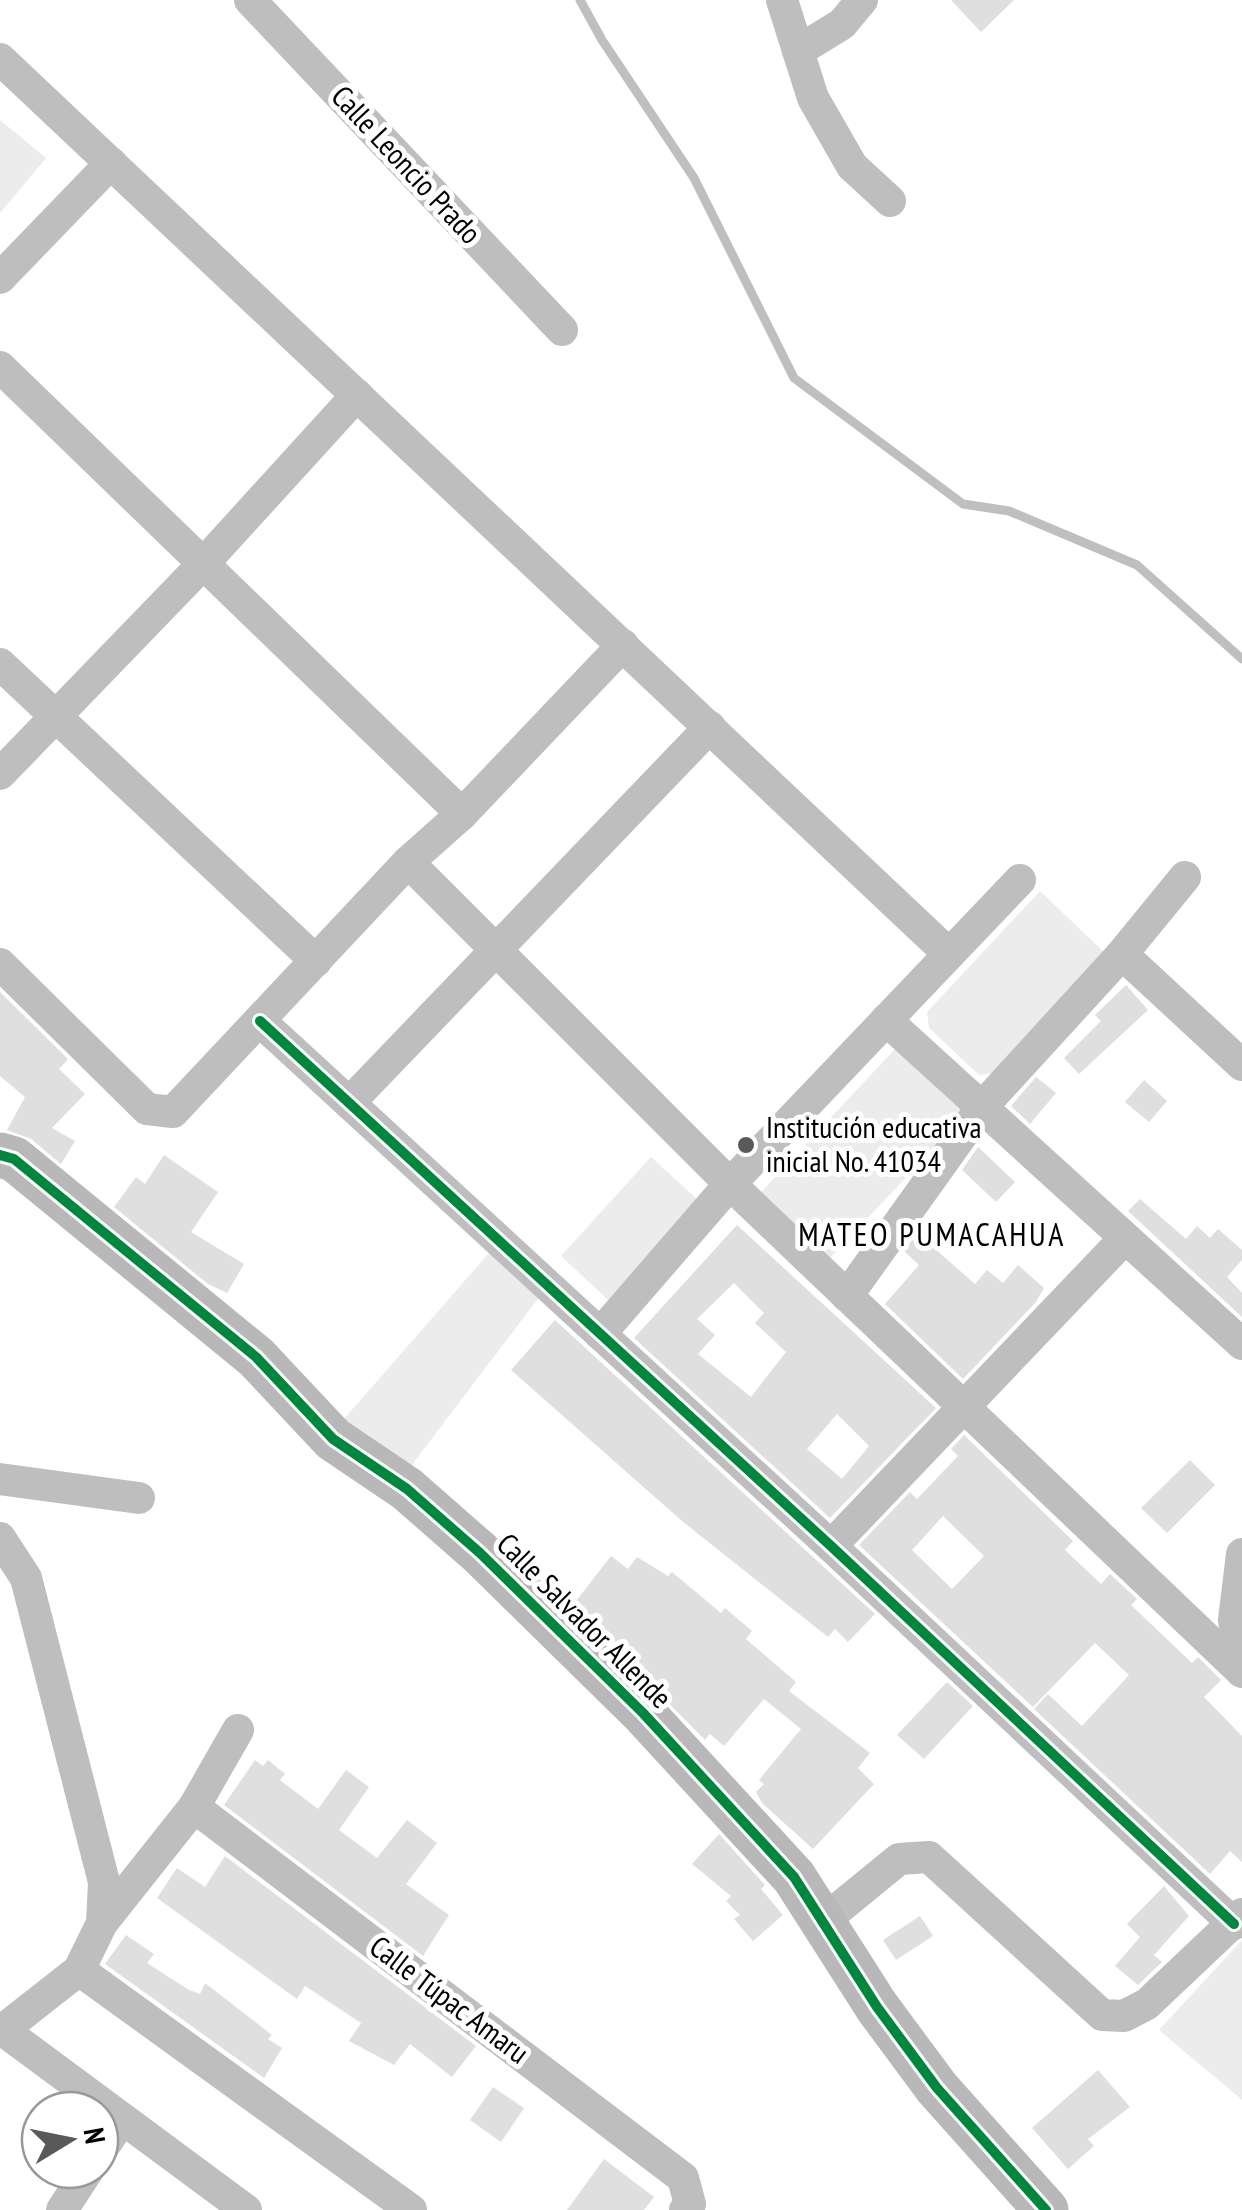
<svg xmlns="http://www.w3.org/2000/svg" width="1242" height="2210" font-family="'PT Sans Narrow',sans-serif">
	<style>
		.green { fill: #ececec }
		.lines { fill: none; stroke-linecap: round; stroke-linejoin: round }
		.stream { stroke: #bfbfbf; stroke-width: 9 }
		.building { fill: #dfdfdf; fill-rule: evenodd }
		.street { stroke: #bebebe; stroke-width: 32 }
		.secondary { stroke: #b8b8b8; stroke-width: 45 }
		.cycleway-casing { stroke: #fff; stroke-width: 16 }
		.cycleway { stroke: #00873e; stroke-width: 10 }
		.poi-dot { fill: #595959; stroke: #fff; stroke-width: 4 }
		.labels { text-anchor: middle; stroke-width: 10; stroke-linejoin: round; paint-order: stroke }
		.street-label { font-size: 30px; fill: #000; stroke: #fff }
		.poi-label { font-size: 30px; fill: #000; stroke: #fff; text-anchor: start }
		.neighbourhood-label { font-size: 32px; letter-spacing: 2.5px; fill: #000; stroke: #fff }
	</style>
	<rect width="100%" height="100%" fill="#fff"/>
	<g class="green">
		<path d="M 0,120 L 46,158 L 0,213 Z"/>
		<path d="M 1040,891 L 1106,954 L 994,1073 L 979,1075 L 929,1028 L 927,1012 Z"/>
		<path d="M 896,1048 L 966,1114 L 830,1258 L 761,1192 Z"/>
		<path d="M 651,1157 L 711,1212 L 620,1311 L 561,1256 Z"/>
		<path d="M 489,1253 L 540,1296 L 405,1474 L 343,1420 Z"/>
		<path d="M 1242,1940 L 1242,2100 L 1159,2030 Z"/>
	</g>
	<g class="lines">
		<path class="stream" d="M 580,0 L 602,40 L 694,178 L 794,378 L 963,504 L 1009,511 L 1137,565 L 1242,659"/>
	</g>
	<g class="building">
		<path d="M 951,0 L 1014,0 L 981,32 Z"/>
		<path d="M 1126,985 L 1148,1010 L 1079,1074 L 1064,1058 L 1101,1021 L 1095,1015 Z"/>
		<path d="M 0,992 L 68,1059 L 59,1069 L 85,1094 L 52,1128 L 75,1141 L 61,1164 L 31,1139 L 7,1130 L 25,1097 L 0,1076 Z"/>
		<path d="M 1036,1077 L 1056,1093 L 1030,1124 L 1011,1106 Z"/>
		<path d="M 1144,1080 L 1167,1101 L 1149,1122 L 1125,1102 Z"/>
		<path d="M 978,1147 L 1015,1182 L 996,1202 L 962,1170 Z"/>
		<path d="M 164,1155 L 218,1192 L 191,1232 L 244,1264 L 227,1293 L 208,1284 L 114,1207 L 136,1177 L 145,1184 Z"/>
		<path d="M 1140,1199 L 1186,1239 L 1197,1226 L 1210,1238 L 1218,1229 L 1242,1250 L 1242,1260 L 1227,1277 L 1242,1293 L 1242,1317 L 1128,1211 Z"/>
		<path d="M 737,1225 L 936,1408 L 830,1518 L 634,1338 ZM 734,1283 L 764,1313 L 755,1323 L 786,1352 L 751,1397 L 698,1354 L 715,1335 L 697,1319 ZM 837,1414 L 869,1446 L 842,1479 L 807,1449 Z"/>
		<path d="M 917,1233 L 975,1284 L 987,1270 L 1003,1283 L 1018,1265 L 1044,1288 L 1036,1302 L 963,1379 L 885,1304 L 919,1265 L 904,1251 Z"/>
		<path d="M 555,1320 L 875,1614 L 848,1642 L 835,1629 L 828,1637 L 682,1521 L 511,1370 Z"/>
		<path d="M 964,1435 L 1073,1541 L 1065,1550 L 1101,1584 L 1110,1574 L 1137,1599 L 1131,1605 L 1192,1663 L 1198,1657 L 1221,1680 L 1204,1697 L 1242,1736 L 1242,1862 L 1230,1851 L 1210,1874 L 1034,1709 L 1048,1694 L 1082,1726 L 1129,1675 L 1095,1643 L 1033,1707 L 859,1545 L 910,1492 L 917,1499 L 958,1456 L 951,1449 ZM 943,1516 L 984,1556 L 952,1589 L 912,1550 Z"/>
		<path d="M 1190,1460 L 1215,1485 L 1167,1533 L 1141,1508 Z"/>
		<path d="M 611,1556 L 628,1569 L 637,1557 L 668,1576 L 672,1572 L 721,1613 L 725,1608 L 752,1631 L 746,1639 L 796,1682 L 789,1691 L 870,1753 L 858,1768 L 874,1784 L 813,1849 L 762,1803 L 756,1792 L 764,1784 L 759,1780 L 801,1729 L 764,1699 L 724,1746 L 710,1734 L 705,1740 L 572,1606 Z"/>
		<path d="M 947,1682 L 973,1706 L 924,1759 L 897,1735 Z"/>
		<path d="M 255,1760 L 263,1766 L 268,1760 L 285,1774 L 280,1780 L 318,1809 L 346,1770 L 369,1787 L 339,1830 L 377,1858 L 407,1820 L 437,1843 L 406,1884 L 449,1915 L 423,1956 L 224,1805 Z"/>
		<path d="M 719,1834 L 765,1885 L 761,1889 L 783,1915 L 753,1941 L 734,1919 L 740,1915 L 726,1901 L 731,1896 L 692,1864 Z"/>
		<path d="M 225,1856 L 476,2046 L 452,2077 L 410,2044 L 394,2065 L 349,2041 L 361,2023 L 305,1986 L 297,1999 L 157,1898 L 177,1868 L 205,1887 Z"/>
		<path d="M 1164,1886 L 1189,1916 L 1154,1955 L 1162,1962 L 1138,1985 L 1115,1966 L 1140,1937 L 1127,1924 Z"/>
		<path d="M 920,1916 L 933,1936 L 896,1960 L 883,1940 Z"/>
		<path d="M 126,1935 L 154,1954 L 147,1963 L 189,1990 L 200,1994 L 205,1983 L 272,2035 L 268,2039 L 282,2048 L 264,2078 L 105,1964 Z"/>
		<path d="M 1098,2070 L 1130,2107 L 1088,2139 L 1094,2146 L 1068,2169 L 1032,2128 Z"/>
		<path d="M 493,2087 L 524,2108 L 501,2142 L 470,2120 Z"/>
		<path d="M 604,2159 L 654,2197 L 644,2210 L 567,2210 Z"/>
	</g>
	<g class="lines">
		<g class="street">
			<path d="M 250,0 L 562,330"/>
			<path d="M 782,0 L 813,98 L 852,166 L 890,201"/>
			<path d="M 798,51 L 842,24 L 862,0"/>
			<path d="M 0,59 L 949,954"/>
			<path d="M 0,278 L 111,163"/>
			<path d="M 0,367 L 462,814"/>
			<path d="M 0,664 L 316,961"/>
			<path d="M 0,774 L 203,564 L 357,395"/>
			<path d="M 408,862 L 730,1184 L 1242,1672"/>
			<path d="M 1122,954 L 1242,1065"/>
			<path d="M 0,964 L 147,1109 L 173,1112 L 408,862 L 462,814 L 623,645"/>
			<path d="M 886,1020 L 1242,1344"/>
			<path d="M 260,1021 L 831,1546 L 1234,1924"/>
			<path d="M 349,1103 L 710,727"/>
			<path d="M 847,1296 L 982,1107 L 1122,954 L 1185,877"/>
			<path d="M 600,1334 L 730,1184 L 1020,880"/>
			<path d="M 0,1479 L 139,1498"/>
			<path d="M 0,1538 L 26,1578 L 104,1882 L 102,1923 L 79,1970 L 0,2032"/>
			<path d="M 831,1546 L 1125,1238"/>
			<path d="M 1241,1671 L 1234,1620 L 1242,1554"/>
			<path d="M 194,1807 L 683,2178 L 690,2204 L 685,2210"/>
			<path d="M 822,1922 L 899,1859 L 929,1857 L 1102,2015 L 1124,2016 L 1147,2004 L 1242,1914"/>
			<path d="M 102,1923 L 194,1807 L 238,1730"/>
			<path d="M 79,1970 L 411,2210"/>
			<path d="M 0,2028 L 246,2210"/>
			<path d="M 100,2152 L 122,2119"/>
			<path d="M 62,2210 L 88,2170"/>
		</g>
		<path class="secondary" d="M 0,1155 L 14,1159 L 256,1357 L 333,1439 L 407,1489 L 480,1553 L 643,1713 L 794,1877 L 877,2007 L 937,2088 L 1046,2210"/>
		<defs>
			<g id="cycleway">
				<path d="M 260,1021 L 831,1546 L 1234,1924"/>
				<path d="M 0,1155 L 14,1159 L 256,1357 L 333,1439 L 407,1489 L 480,1553 L 643,1713 L 794,1877 L 877,2007 L 937,2088 L 1046,2210"/>
			</g>
		</defs>
		<use href="#cycleway" class="cycleway-casing"/>
		<use href="#cycleway" class="cycleway"/>
	</g>
	<circle class="poi-dot" cx="746" cy="1145" r="10"/>
	<g class="labels">
		<g class="street-label">
			<text transform="translate(406 165) rotate(47)" y="10">Calle Leoncio Prado</text>
			<text transform="translate(584 1621) rotate(45)" y="10">Calle Salvador Allende</text>
			<text transform="translate(449 2000) rotate(37)" y="10">Calle Túpac Amaru</text>
		</g>
		<g class="poi-label">
			<text x="766" y="1138">Institución educativa<tspan x="766" dy="34">inicial No. 41034</tspan></text>
		</g>
		<g class="neighbourhood-label">
			<text x="932" y="1246">MATEO PUMACAHUA</text>
		</g>
	</g>
	<g transform="translate(70 2140) rotate(80)"><circle r="48" fill="#ffffff" stroke="#999999" stroke-width="2.5"/>
	<path d="M0-8L18 38L0 25L-18 38Z" fill="#595959"/>
	<text y="-15" font-size="28" font-weight="bold" text-anchor="middle" fill="#000000">N</text>
	</g>
</svg>
